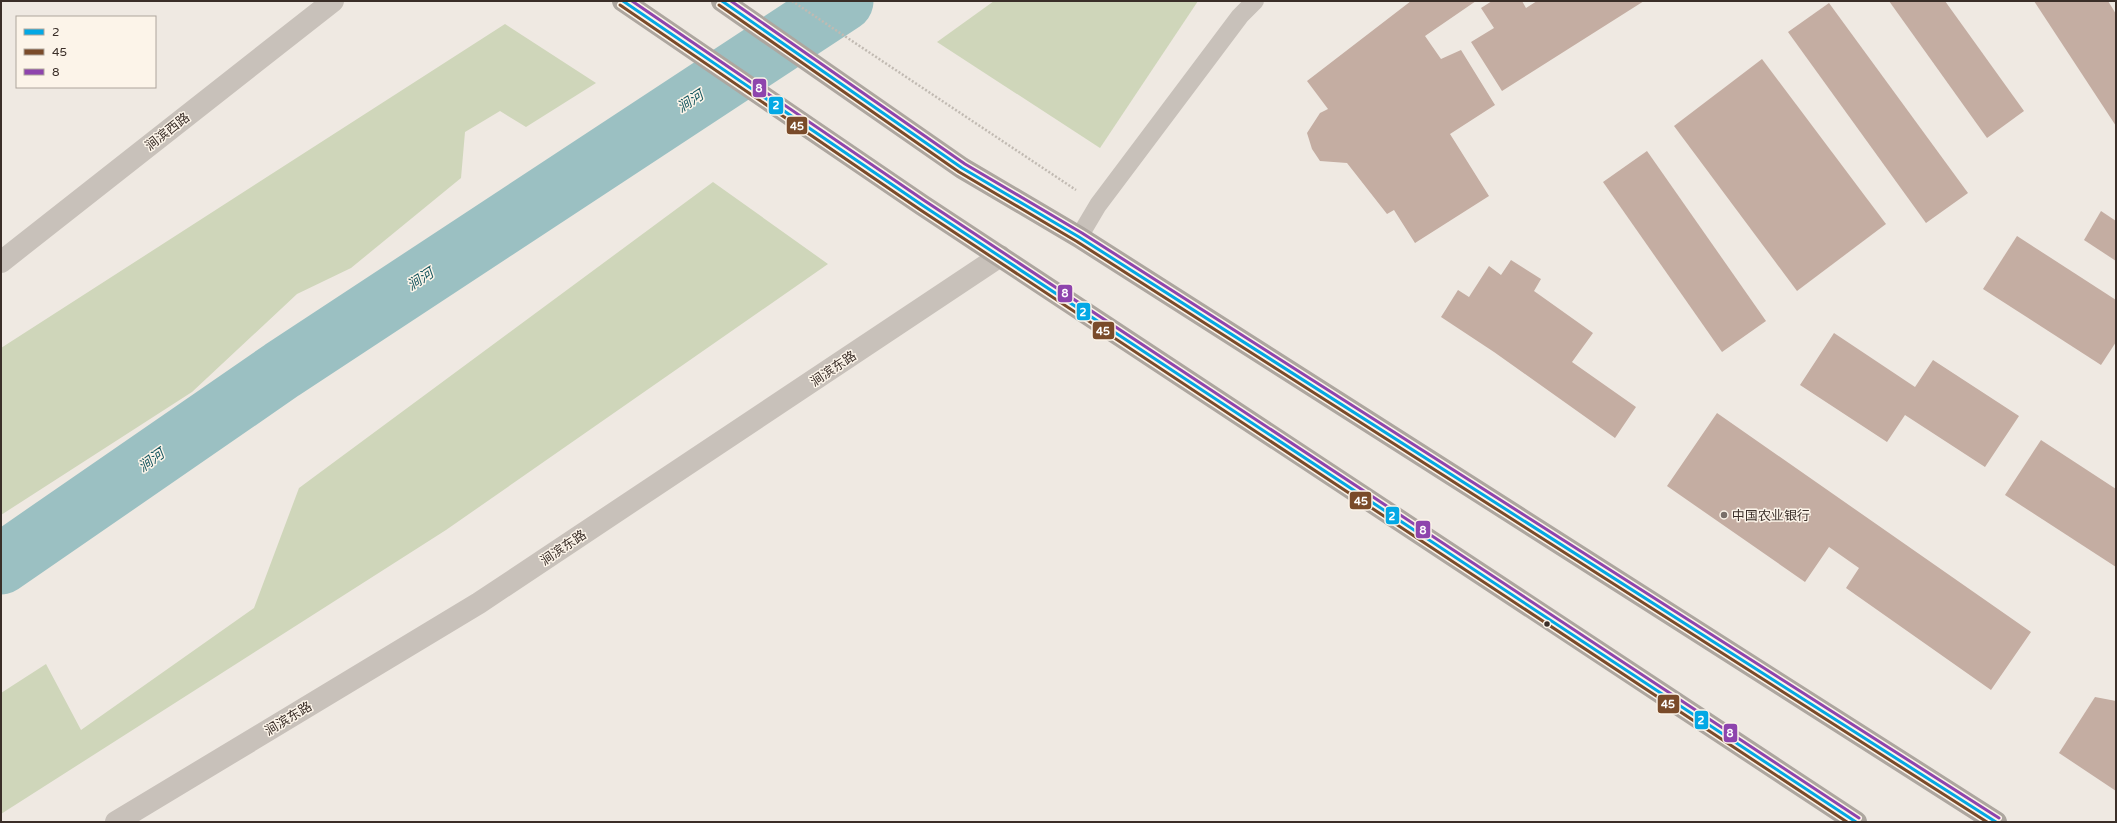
<svg xmlns="http://www.w3.org/2000/svg" width="2117" height="823" font-family="'Varela Round','Noto Sans SC',sans-serif">
	<style>
		.green { fill: #cfd6ba }
		.lines { fill: none; stroke-linecap: round; stroke-linejoin: round }
		.river { stroke: #9bc0c2; stroke-width: 61 }
		.building { fill: #c4ada2 }
		.path { stroke: #c1bab2; stroke-width: 2.5; stroke-dasharray: 2 2; stroke-linecap: butt }
		.lane { stroke: #c8c1ba; stroke-width: 18 }
		.street { stroke: #c8c1ba; stroke-width: 22 }
		.primary { stroke: #ada69f; stroke-width: 22 }
		.bus-1-casing { stroke: #fcf4e9; stroke-width: 6 }
		.bus-2-casing { stroke: #fcf4e9; stroke-width: 6 }
		.bus-3-casing { stroke: #fcf4e9; stroke-width: 6 }
		.bus-1 { stroke: #03a8e5; stroke-width: 3 }
		.bus-2 { stroke: #7a4b2a; stroke-width: 3 }
		.bus-3 { stroke: #8e44ad; stroke-width: 3 }
		.poi-dot { fill: #796f69; stroke: #fcf4e9; stroke-width: 1.5 }
		.bus-dot { fill: #3a2e28; stroke: #fcf4e9; stroke-width: 1.5 }
		.labels { text-anchor: middle; stroke-width: 3; stroke-linejoin: round; paint-order: stroke }
		.street-label { font-size: 13px; fill: #3a2e28; stroke: #fcf4e9 }
		.poi-label { font-size: 13px; fill: #3a2e28; stroke: #fcf4e9; text-anchor: start }
		.water-label { font-size: 14px; font-style: italic; fill: #185860; stroke: #fcf4e9 }
		.line-badge { stroke: #fcf4e9; stroke-width: 1.5 }
		.badge-label { font-size: 11px; text-anchor: middle; font-weight: bold; fill: #fff }
	</style>
	<rect width="100%" height="100%" fill="#efe9e2"/>
	<g class="green">
		<path d="M 994,1 L 1198,1 L 1100,148 L 937,42 Z"/>
		<path d="M 505,24 L 596,83 L 526,127 L 500,111 L 465,132 L 461,178 L 351,268 L 297,294 L 192,392 L 1,515 L 1,348 Z"/>
		<path d="M 713,182 L 828,264 L 446,530 L 1,814 L 1,693 L 46,664 L 81,730 L 254,608 L 299,488 Z"/>
	</g>
	<g class="lines">
		<path class="river" d="M 1,564 L 282,370 L 843,1"/>
	</g>
	<g class="building">
		<path d="M 1411,1 L 1476,1 L 1425,36 L 1441,59 L 1461,50 L 1495,105 L 1450,134 L 1489,196 L 1415,243 L 1394,210 L 1387,214 L 1347,163 L 1320,161 L 1312,149 L 1307,133 L 1320,113 L 1328,109 L 1307,81 Z"/>
		<path d="M 1492,1 L 1522,1 L 1526,8 L 1537,1 L 1644,1 L 1502,91 L 1471,42 L 1494,28 L 1481,8 Z"/>
		<path d="M 1889,1 L 1945,1 L 2024,111 L 1987,138 Z"/>
		<path d="M 2034,1 L 2108,1 L 2116,14 L 2116,126 Z"/>
		<path d="M 1829,3 L 1968,193 L 1926,223 L 1788,32 Z"/>
		<path d="M 1762,59 L 1886,224 L 1797,291 L 1674,126 Z"/>
		<path d="M 1647,151 L 1766,321 L 1722,352 L 1603,182 Z"/>
		<path d="M 2101,211 L 2116,221 L 2116,261 L 2084,240 Z"/>
		<path d="M 2017,236 L 2116,300 L 2116,342 L 2101,365 L 1983,289 Z"/>
		<path d="M 1511,260 L 1541,279 L 1534,291 L 1593,333 L 1572,362 L 1636,407 L 1615,438 L 1494,352 L 1441,317 L 1458,290 L 1469,297 L 1489,266 L 1501,275 Z"/>
		<path d="M 1834,333 L 1915,387 L 1933,360 L 2019,416 L 1985,467 L 1905,415 L 1887,442 L 1800,385 Z"/>
		<path d="M 1717,413 L 2031,632 L 1991,690 L 1846,588 L 1859,568 L 1829,547 L 1805,582 L 1667,486 Z"/>
		<path d="M 2041,440 L 2116,489 L 2116,567 L 2005,495 Z"/>
		<path d="M 2095,697 L 2116,701 L 2116,791 L 2059,753 Z"/>
	</g>
	<g class="lines">
		<path class="path" d="M 792,1 L 1076,190"/>
		<path class="lane" d="M 1079,237 L 1098,205 L 1240,16 L 1255,1"/>
		<g class="street">
			<path d="M 1,262 L 333,1"/>
			<path d="M 116,822 L 479,603 L 1000,256"/>
		</g>
		<g class="primary">
			<path d="M 623,1 L 922,205 L 1856,822"/>
			<path d="M 722,1 L 962,168 L 1079,237 L 1996,822"/>
		</g>
		<defs>
			<g id="bus-1">
				<path d="M 623,1 L 922,205 L 1856,822"/>
				<path d="M 722,1 L 962,168 L 1079,237 L 1996,822"/>
			</g>
			<g id="bus-2">
				<path d="M 620,5 L 919,209 L 1847,822"/>
				<path d="M 719,5 L 959,172 L 1076,241 L 1987,822"/>
			</g>
			<g id="bus-3">
				<path d="M 632,1 L 925,201 L 1859,818"/>
				<path d="M 731,1 L 965,164 L 1082,233 L 1999,818"/>
			</g>
		</defs>
		<use href="#bus-1" class="bus-1-casing"/>
		<use href="#bus-2" class="bus-2-casing"/>
		<use href="#bus-3" class="bus-3-casing"/>
		<use href="#bus-1" class="bus-1"/>
		<use href="#bus-2" class="bus-2"/>
		<use href="#bus-3" class="bus-3"/>
	</g>
	<circle class="poi-dot" cx="1724" cy="515" r="4"/>
	<circle class="bus-dot" cx="1547" cy="624" r="3.5"/>
	<g class="labels">
		<g class="street-label">
			<text transform="translate(167 131) rotate(-38)" y="5">涧滨西路</text>
			<text transform="translate(833 368) rotate(-34)" y="5">涧滨东路</text>
			<text transform="translate(563 547) rotate(-34)" y="5">涧滨东路</text>
			<text transform="translate(288 718) rotate(-31)" y="5">涧滨东路</text>
		</g>
		<g class="poi-label">
			<text x="1732" y="520">中国农业银行</text>
		</g>
		<g class="water-label">
			<text transform="translate(690 101) rotate(-33)" y="5">涧河</text>
			<text transform="translate(420 279) rotate(-33)" y="5">涧河</text>
			<text transform="translate(151 460) rotate(-35)" y="5">涧河</text>
		</g>
	</g>
	<g class="line-badge">
		<rect x="752" y="78" width="15" height="20" rx="4" fill="#8e44ad"/>
		<rect x="768" y="96" width="16" height="19" rx="4" fill="#03a8e5"/>
		<rect x="786" y="116" width="22" height="19" rx="4" fill="#7a4b2a"/>
		<rect x="1057" y="284" width="16" height="19" rx="4" fill="#8e44ad"/>
		<rect x="1076" y="302" width="15" height="19" rx="4" fill="#03a8e5"/>
		<rect x="1092" y="321" width="23" height="19" rx="4" fill="#7a4b2a"/>
		<rect x="1349" y="491" width="23" height="19" rx="4" fill="#7a4b2a"/>
		<rect x="1385" y="506" width="15" height="19" rx="4" fill="#03a8e5"/>
		<rect x="1415" y="520" width="16" height="19" rx="4" fill="#8e44ad"/>
		<rect x="1657" y="694" width="23" height="20" rx="4" fill="#7a4b2a"/>
		<rect x="1694" y="710" width="15" height="20" rx="4" fill="#03a8e5"/>
		<rect x="1723" y="723" width="15" height="20" rx="4" fill="#8e44ad"/>
	</g>
	<g class="badge-label">
		<text x="759" y="92">8</text>
		<text x="776" y="109">2</text>
		<text x="797" y="130">45</text>
		<text x="1065" y="297">8</text>
		<text x="1083" y="316">2</text>
		<text x="1103" y="335">45</text>
		<text x="1361" y="505">45</text>
		<text x="1392" y="520">2</text>
		<text x="1423" y="534">8</text>
		<text x="1668" y="708">45</text>
		<text x="1701" y="724">2</text>
		<text x="1730" y="737">8</text>
	</g>
	<rect width="2117" height="823" fill="none" stroke="#3a2e28" stroke-width="4"/>
	<rect x="16" y="16" width="140" height="72" fill="#fcf4e9" stroke="#aea59c"/>
	<rect x="24" y="29" width="20" height="6" fill="#03a8e5" stroke="#aea59c"/>
	<text x="52" y="36" font-size="12" fill="#3a2e28">2</text>
	<rect x="24" y="49" width="20" height="6" fill="#7a4b2a" stroke="#aea59c"/>
	<text x="52" y="56" font-size="12" fill="#3a2e28">45</text>
	<rect x="24" y="69" width="20" height="6" fill="#8e44ad" stroke="#aea59c"/>
	<text x="52" y="76" font-size="12" fill="#3a2e28">8</text>
</svg>
